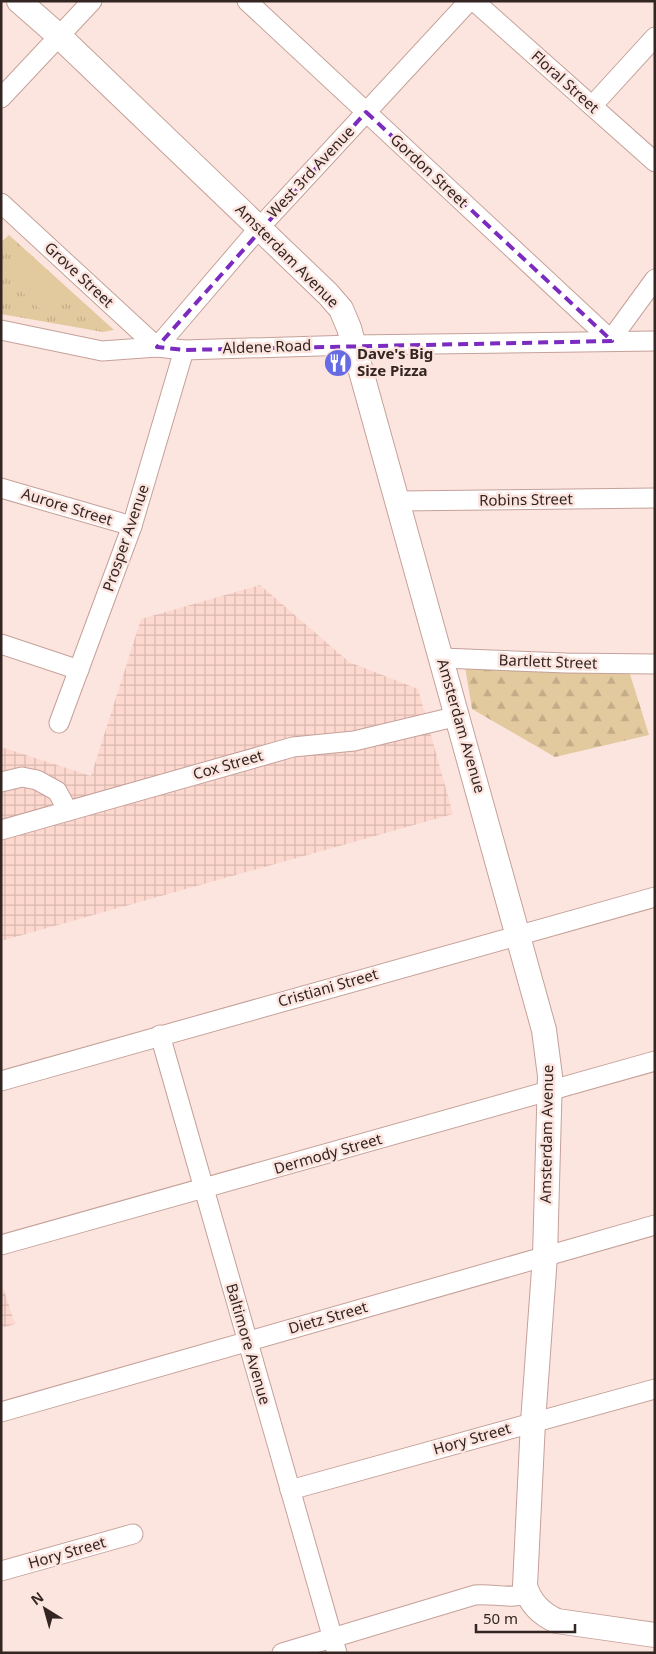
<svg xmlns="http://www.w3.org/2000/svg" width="656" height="1654" font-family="'Noto Sans',sans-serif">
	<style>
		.industrial { fill: url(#industrial-grid) }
		.forest { fill: url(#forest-firs) }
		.park { fill: url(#park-tufts) }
		.pitch { fill: #e3c99e }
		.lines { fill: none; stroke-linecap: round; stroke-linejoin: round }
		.minor-casing { stroke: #c5a199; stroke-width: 21 }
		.major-casing { stroke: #c5a199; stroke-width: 26 }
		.minor { stroke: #fff; stroke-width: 19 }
		.major { stroke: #fff; stroke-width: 24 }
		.marked { fill: none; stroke: #7b2cbf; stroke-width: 4; stroke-dasharray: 10 6; stroke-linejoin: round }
		.labels { text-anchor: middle; stroke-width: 5; stroke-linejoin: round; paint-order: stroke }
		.street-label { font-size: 15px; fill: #332522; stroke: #fce5df }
		.poi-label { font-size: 15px; font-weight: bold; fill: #332522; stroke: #fce5df; text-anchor: start }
	</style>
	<defs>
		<pattern id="industrial-grid" width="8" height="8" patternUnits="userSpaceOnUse" patternTransform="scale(1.25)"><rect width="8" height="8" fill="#fdd8cf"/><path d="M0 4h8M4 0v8" fill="none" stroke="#d9b9b1"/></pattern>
		<pattern id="forest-firs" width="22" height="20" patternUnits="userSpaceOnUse" patternTransform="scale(1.25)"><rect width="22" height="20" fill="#e3c99e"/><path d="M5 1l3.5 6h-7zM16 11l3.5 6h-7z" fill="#c3ac88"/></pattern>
		<pattern id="park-tufts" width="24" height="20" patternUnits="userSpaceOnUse" patternTransform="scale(1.25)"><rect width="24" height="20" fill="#e3c99e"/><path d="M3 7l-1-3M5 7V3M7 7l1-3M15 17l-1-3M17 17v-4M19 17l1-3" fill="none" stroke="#c3ac88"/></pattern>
	</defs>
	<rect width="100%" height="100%" fill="#fce5df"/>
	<g class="industrial">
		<path d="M 260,585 L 349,662 L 418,689 L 453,814 L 1,941 L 1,747 L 91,776 L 141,619 Z"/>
		<path d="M 1,1281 L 15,1324 L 1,1328 Z"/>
	</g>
	<path class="forest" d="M 465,667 L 629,671 L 649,735 L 555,757 L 472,709 Z"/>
	<path class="park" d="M 9,235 L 114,330 L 103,332 L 1,314 L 1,242 Z"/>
	<path class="pitch" d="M 29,253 L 66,290 L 45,314 L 6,277 Z"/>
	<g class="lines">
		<defs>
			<g id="minor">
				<path d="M 247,1 L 612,341 L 612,338 L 655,279"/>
				<path d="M 474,1 L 655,162"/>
				<path d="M 1,98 L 92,1"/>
				<path d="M 592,106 L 655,37"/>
				<path d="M 1,203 L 157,347 L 259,228 L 469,1"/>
				<path d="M 1,330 L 102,351 L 157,347 L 184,350 L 353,345 L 655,341"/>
				<path d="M 1,488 L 132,526"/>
				<path d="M 398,501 L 655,498"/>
				<path d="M 1,644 L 79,670"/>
				<path d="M 442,658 L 566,663 L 655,664"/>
				<path d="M 59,723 L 132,526 L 184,350"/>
				<path d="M 1,782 L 22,777 L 37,780 L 57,791 L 68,811"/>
				<path d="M 1,830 L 293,747 L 354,741 L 458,716"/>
				<path d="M 160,1035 L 337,1653"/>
				<path d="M 1,1081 L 655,897"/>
				<path d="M 1,1245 L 655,1061"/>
				<path d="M 1,1412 L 655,1225"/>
				<path d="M 290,1490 L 655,1389"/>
				<path d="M 1,1571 L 133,1534"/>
				<path d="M 282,1653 L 475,1595 C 492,1593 511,1600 527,1593"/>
			</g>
			<path id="major" d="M 19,1 L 59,36 L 328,294 L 341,309 L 349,328 L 544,1030 L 550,1076 L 545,1256 L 533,1422 L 525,1586 C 530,1603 541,1614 557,1621 L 655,1635"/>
		</defs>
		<use href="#minor" class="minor-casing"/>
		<use href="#major" class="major-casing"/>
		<use href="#minor" class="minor"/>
		<use href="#major" class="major"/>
	</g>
	<path class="marked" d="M 366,112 L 612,341 L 184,350 L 157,347 Z"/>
	<defs>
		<symbol id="restaurant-disc" viewBox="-11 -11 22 22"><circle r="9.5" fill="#666be4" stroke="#fce5df"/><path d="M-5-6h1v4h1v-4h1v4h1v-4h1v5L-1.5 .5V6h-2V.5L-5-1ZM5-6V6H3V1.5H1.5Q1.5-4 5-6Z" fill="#fff"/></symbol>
	</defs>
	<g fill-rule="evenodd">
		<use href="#restaurant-disc" x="322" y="347" width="32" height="32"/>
	</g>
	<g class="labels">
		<g class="street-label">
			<text transform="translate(565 82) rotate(42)" y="5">Floral Street</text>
			<text transform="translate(429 171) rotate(43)" y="5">Gordon Street</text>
			<text transform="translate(311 172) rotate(-47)" y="5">West 3rd Avenue</text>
			<text transform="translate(287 256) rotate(45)" y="5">Amsterdam Avenue</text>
			<text transform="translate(79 275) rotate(43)" y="5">Grove Street</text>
			<text transform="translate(267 347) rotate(-2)" y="5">Aldene Road</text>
			<text transform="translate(526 500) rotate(-1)" y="5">Robins Street</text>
			<text transform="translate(67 507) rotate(17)" y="5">Aurore Street</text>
			<text transform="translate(126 538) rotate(-71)" y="5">Prosper Avenue</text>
			<text transform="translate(548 662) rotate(2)" y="5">Bartlett Street</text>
			<text transform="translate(461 726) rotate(74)" y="5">Amsterdam Avenue</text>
			<text transform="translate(228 765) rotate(-16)" y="5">Cox Street</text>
			<text transform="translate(328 988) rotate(-16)" y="5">Cristiani Street</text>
			<text transform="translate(547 1134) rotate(-89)" y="5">Amsterdam Avenue</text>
			<text transform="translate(328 1154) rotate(-16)" y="5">Dermody Street</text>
			<text transform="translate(328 1318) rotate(-16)" y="5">Dietz Street</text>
			<text transform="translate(248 1344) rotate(74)" y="5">Baltimore Avenue</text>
			<text transform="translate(472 1439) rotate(-16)" y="5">Hory Street</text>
			<text transform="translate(67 1553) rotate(-16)" y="5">Hory Street</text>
		</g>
		<g class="poi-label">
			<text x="357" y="359">Dave's Big<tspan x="357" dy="17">Size Pizza</tspan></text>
		</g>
	</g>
	<rect width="656" height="1654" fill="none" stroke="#332522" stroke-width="5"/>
	<g transform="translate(45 1609) rotate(323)" stroke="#fce5df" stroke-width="4" paint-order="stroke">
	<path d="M0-4L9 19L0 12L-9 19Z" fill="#332522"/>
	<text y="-8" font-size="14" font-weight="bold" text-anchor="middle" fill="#332522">N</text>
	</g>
	<path d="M476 1624v8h99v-8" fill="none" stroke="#332522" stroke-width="2.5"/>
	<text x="483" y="1624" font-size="15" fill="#332522" stroke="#fce5df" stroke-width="4" paint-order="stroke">50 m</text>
</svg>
